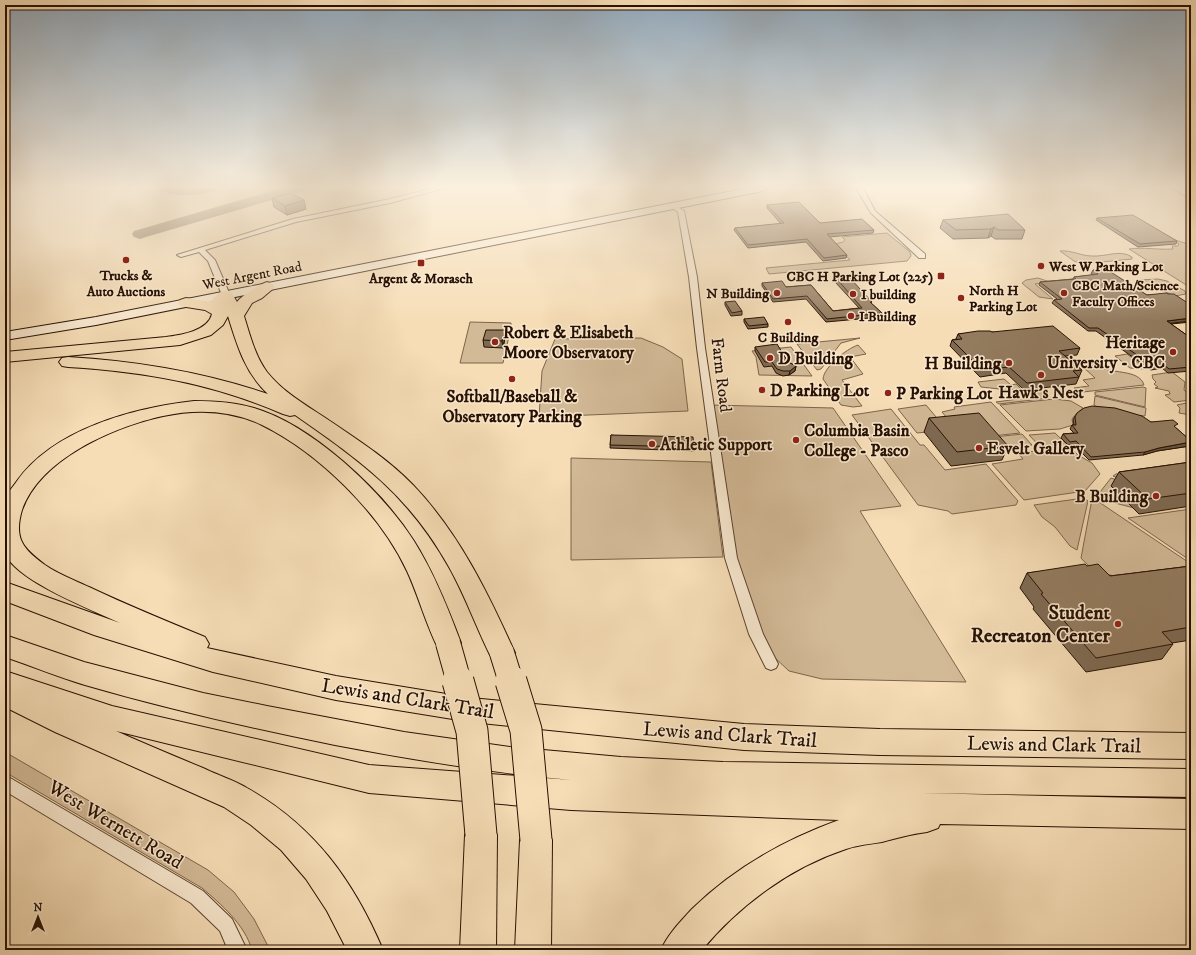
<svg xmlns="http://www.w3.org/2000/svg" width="1196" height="955" font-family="'IM FELL DW Pica',serif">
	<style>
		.green { fill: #d3ba97; stroke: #7d654c }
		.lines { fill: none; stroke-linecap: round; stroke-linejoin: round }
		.taxiway { fill: #8e765c; fill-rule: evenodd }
		.minor-casing { stroke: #5b432e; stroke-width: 2 }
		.secondary-casing { stroke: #271001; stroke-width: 2 }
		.motorway-casing { stroke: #271001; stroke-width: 2 }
		.minor { fill: #f9e9d0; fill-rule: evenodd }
		.secondary { fill: #f9e9d0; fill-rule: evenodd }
		.motorway { fill: #f6ddb6; fill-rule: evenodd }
		.motorway-bridge-far1-casing { stroke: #271001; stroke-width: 26; stroke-linecap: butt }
		.motorway-bridge-casing { stroke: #271001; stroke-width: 33; stroke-linecap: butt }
		.motorway-bridge-far1 { stroke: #f6ddb6; stroke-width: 24 }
		.motorway-bridge { stroke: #f6ddb6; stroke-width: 31 }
		.wall { fill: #7e6a52; stroke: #271001 }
		.shaded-wall { fill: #675642; stroke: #271001 }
		.building { fill: #937b5f; stroke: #271001 }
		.poi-dot { fill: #8f2418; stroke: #f9e9d0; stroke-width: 1.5 }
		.labels { text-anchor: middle; stroke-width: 3; stroke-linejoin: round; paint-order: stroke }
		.far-poi-label { font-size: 14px; font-weight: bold; fill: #271001; stroke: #f9e9d0; text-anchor: start }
		.far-street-label { font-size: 14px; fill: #271001; stroke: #f9e9d0 }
		.poi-label { font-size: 17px; font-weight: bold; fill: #271001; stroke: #f9e9d0; text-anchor: start }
		.street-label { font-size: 17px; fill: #271001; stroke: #f9e9d0 }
		.near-poi-label { font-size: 20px; font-weight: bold; fill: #271001; stroke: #f9e9d0; text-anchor: end }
		.near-street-label { font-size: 20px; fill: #271001; stroke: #f9e9d0 }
	</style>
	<rect width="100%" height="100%" fill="#f6ddb6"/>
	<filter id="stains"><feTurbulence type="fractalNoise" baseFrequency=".005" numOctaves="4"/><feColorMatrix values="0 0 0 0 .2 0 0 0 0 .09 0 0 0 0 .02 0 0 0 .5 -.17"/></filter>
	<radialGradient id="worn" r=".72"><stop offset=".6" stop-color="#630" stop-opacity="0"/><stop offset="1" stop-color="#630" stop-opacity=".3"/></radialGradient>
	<g class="green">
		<path d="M 887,233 L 910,252 L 911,256 L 907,261 L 769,274 L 766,268 L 850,260 L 835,244 L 843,242 L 845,240 L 842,237 Z"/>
		<path d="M 1172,239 L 1191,245 L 1191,288 L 1129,249 C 1144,247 1158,250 1173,249 L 1172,246 L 1178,246 L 1179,244 Z"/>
		<path d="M 1060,251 C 1072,250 1081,256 1092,256 C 1106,257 1120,249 1132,257 L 1132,259 L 1082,264 L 1074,261 Z"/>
		<path d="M 1038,278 L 1050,282 L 1035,284 L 1053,299 L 1039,297 L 1023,284 L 1022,283 L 1026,280 Z"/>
		<path d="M 1158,279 L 1167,281 L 1185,291 L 1186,294 L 1175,296 L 1161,290 L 1147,287 L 1140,282 L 1140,280 Z"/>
		<path d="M 470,322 L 511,323 L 511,327 L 503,363 L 460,363 Z"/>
		<path d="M 641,338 L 663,347 L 682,359 L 688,411 L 539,417 L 542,371 L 555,339 Z"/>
		<path d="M 860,338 L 841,343 L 821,369 L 817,370 L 797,344 Z"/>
		<path d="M 858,345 L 866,354 L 850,357 L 863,374 L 842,380 L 862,406 L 853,407 L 841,405 L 823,379 C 824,367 846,349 858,345 Z"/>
		<path d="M 791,347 L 812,376 L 759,375 L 756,357 L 752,351 Z"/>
		<path d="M 1127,354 L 1147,369 L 1130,368 L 1115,356 Z"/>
		<path d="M 1097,365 C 1109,375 1139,368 1144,385 L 1083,392 L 1074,388 L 1089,386 L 1083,380 L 1095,378 L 1082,366 Z"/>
		<path d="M 1172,372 L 1185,382 L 1184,390 L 1191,396 L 1191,400 L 1174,402 L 1165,395 L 1170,394 L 1169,391 L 1155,388 L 1158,387 L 1154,384 L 1156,382 L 1153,379 L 1152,375 Z"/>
		<path d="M 1004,379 L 1011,385 L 1016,384 L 1021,389 L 1009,390 L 981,387 L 978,382 Z"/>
		<path d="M 1143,387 L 1146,388 L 1145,407 L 1095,395 L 1095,392 Z"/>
		<path d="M 1042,391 L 1049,398 L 999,404 L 996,402 L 1018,399 L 1012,393 Z"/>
		<path d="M 1095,396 L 1146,408 L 1145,416 L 1130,415 L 1097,407 L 1094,405 Z"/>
		<path d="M 1054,399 L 1071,401 L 1083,408 L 1076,414 L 1072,419 L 1073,425 L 1060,429 L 1026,431 L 1000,405 Z"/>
		<path d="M 991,402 L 1020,433 L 983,437 L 956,429 L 942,412 L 955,409 L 954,407 Z"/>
		<path d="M 1191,402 L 1191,418 L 1185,414 L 1179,413 L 1180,408 L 1177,405 Z"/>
		<path d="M 711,405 L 833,408 L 901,506 L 860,511 L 966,682 L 822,679 L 789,671 L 773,656 L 759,632 L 732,546 Z"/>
		<path d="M 926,405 L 947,430 L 917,433 L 898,409 Z"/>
		<path d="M 891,409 L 920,445 L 924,445 L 945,470 L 986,464 L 1018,501 L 1016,505 L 952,514 L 948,511 L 918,505 L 852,415 Z"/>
		<path d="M 1055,433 L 1078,455 L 1092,463 L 1100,474 L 1085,491 L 1024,500 L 992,464 L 1023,459 L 1018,453 L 1037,451 L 1039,452 L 1045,452 L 1029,435 Z"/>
		<path d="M 1022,434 L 1032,445 L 995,450 L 985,438 Z"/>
		<path d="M 571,458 L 711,462 L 723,557 L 571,560 Z"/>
		<path d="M 1188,464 L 1191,465 L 1191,475 L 1173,477 L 1165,472 L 1154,474 L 1160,479 L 1112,486 L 1134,508 L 1100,499 L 1097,496 L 1111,478 L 1128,484 L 1131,478 L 1121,479 L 1113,476 L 1116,474 L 1134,473 L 1136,470 Z"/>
		<path d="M 1084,498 L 1088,501 L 1077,550 L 1070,546 L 1055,527 L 1042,517 L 1034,505 Z"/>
		<path d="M 1093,498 L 1191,564 L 1191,566 L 1117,576 C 1103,575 1090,569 1081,558 L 1092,499 Z"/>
		<path d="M 1191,509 L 1191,561 L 1128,518 Z"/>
		<path d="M 5,752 L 208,870 L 234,892 L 254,919 L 270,950 L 252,950 C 245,925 221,904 202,888 L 5,772 Z"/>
	</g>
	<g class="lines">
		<g class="taxiway">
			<path d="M 158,188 L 217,188 L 215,191 C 196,196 179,197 160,191 Z"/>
			<path d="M 282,188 L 305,188 L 303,191 L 146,237 L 140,239 L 134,237 L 132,234 L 134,231 Z"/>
		</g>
		<defs>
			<g id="minor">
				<path d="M 434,188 L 445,188 L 390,203 L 296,222 L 205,250 L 215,260 L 230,295 L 229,297 L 223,297 L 222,295 L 208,261 L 199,252 L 181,257 L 177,255 L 293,219 L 390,199 Z"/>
				<path d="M 856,188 L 863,188 L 875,211 L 925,254 L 925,258 L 919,258 L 871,213 Z"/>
				<path d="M 673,204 L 684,211 L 697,277 L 705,348 L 737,558 L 763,634 L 778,664 L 776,668 L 771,670 L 766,668 L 749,634 L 725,558 L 697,348 L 689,277 L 678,212 L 670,206 Z"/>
				<path d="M 5,775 L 203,891 L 232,919 L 247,950 L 228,950 L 220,931 L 191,903 L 5,791 Z"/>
			</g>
			<g id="secondary">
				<path d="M 748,188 L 768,188 L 763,191 L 96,325 L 5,340 L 5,332 L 96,317 Z"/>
				<path d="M 1173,188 L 1184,188 L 1191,193 L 1191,200 Z"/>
			</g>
			<g id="motorway">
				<path d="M 267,282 L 272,284 L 275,287 L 262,298 L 252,303 L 244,316 C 250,335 255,356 267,372 C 282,391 304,404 324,417 C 355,438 387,458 413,485 C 459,533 488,593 515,653 L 511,661 L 502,664 L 493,661 C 477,630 466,597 449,567 C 408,494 361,461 295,415 L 290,416 L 283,414 C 211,383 146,372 68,367 L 62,366 L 59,362 L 62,358 L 68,357 C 137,361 203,372 268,394 C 245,373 237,345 228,316 L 223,325 L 211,335 L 180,345 L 5,362 L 5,352 L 166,337 C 181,335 208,331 212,314 L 205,310 L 180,306 L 178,303 L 180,300 L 186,298 L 211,302 C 217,294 222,289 231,292 L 237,302 C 240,297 260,284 267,282 Z"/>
				<path d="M 194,401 C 214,401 234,402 254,408 C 312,425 382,491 414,541 C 434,573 448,608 461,643 L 457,650 L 448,654 L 439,650 C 426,625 419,597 407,571 C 380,513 319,453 262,425 C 231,410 196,409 163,416 C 113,427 40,459 22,510 C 19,520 17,532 22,542 C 26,551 37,559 45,565 C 58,574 74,580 89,587 C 127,605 166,621 205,637 L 209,644 L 207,648 L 336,676 L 471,698 L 744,724 L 880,729 L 1191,733 L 1191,759 L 880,755 L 744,750 L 471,722 L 336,700 L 213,672 L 94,635 L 5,601 L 5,582 L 120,623 C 90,609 22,583 6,556 C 3,550 5,531 5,523 C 5,516 3,506 5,499 C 7,493 13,487 17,481 C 54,429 133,408 194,401 Z"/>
				<path d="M 5,635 L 84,662 L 203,693 L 267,706 L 404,732 L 510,747 L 621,757 L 723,762 L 1191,769 L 1191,797 L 920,793 L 1191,799 L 1191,829 L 940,824 L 938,828 L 927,832 C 911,834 897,838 882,842 C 870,844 858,845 846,849 C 791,867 739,905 702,950 L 661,950 C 668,934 680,922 692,909 C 734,868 784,840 839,820 L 571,810 L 369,793 L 116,731 C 145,744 174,756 203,768 C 217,775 234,780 247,788 C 314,826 353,880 383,950 L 347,950 L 327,911 L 306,879 L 281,850 L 251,825 L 224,807 L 55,732 L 5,707 L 5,671 L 112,706 L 369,765 L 572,780 C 492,773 414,760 335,745 C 251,728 168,709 85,685 C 58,677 32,666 5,657 Z"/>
				<path d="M 481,819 L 492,824 L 497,835 L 496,950 L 460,950 L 465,835 L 470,824 Z"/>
				<path d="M 536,824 L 547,829 L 552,840 L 551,950 L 515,950 L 520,840 L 525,829 Z"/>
			</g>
		</defs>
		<use href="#minor" class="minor-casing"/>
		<use href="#secondary" class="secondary-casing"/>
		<use href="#motorway" class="motorway-casing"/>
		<use href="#minor" class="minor"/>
		<use href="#secondary" class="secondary"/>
		<use href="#motorway" class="motorway"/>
		<defs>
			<g id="motorway-bridge-far1">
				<path d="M 448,643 L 459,682"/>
				<path d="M 502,653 L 511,682"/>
			</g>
			<g id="motorway-bridge">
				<path d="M 458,681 L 472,731 L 481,835"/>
				<path d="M 511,681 L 526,730 L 536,840"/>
			</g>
		</defs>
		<use href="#motorway-bridge-far1" class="motorway-bridge-far1-casing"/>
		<use href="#motorway-bridge" class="motorway-bridge-casing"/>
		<use href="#motorway-bridge-far1" class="motorway-bridge-far1"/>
		<use href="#motorway-bridge" class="motorway-bridge"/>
	</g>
	<g class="wall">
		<path d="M 272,198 L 306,209 L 287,215 L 274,207 Z"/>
		<path d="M 767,205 L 820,223 L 874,230 L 873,233 L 829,237 L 847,255 L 846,258 L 823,261 L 806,242 L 748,248 L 734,230 L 735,228 L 781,224 L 767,208 Z"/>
		<path d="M 1097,218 L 1177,241 L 1176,244 L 1138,247 L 1096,220 Z"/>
		<path d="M 943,220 L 1025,230 L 1022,239 L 995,239 L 991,236 L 988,238 L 953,239 L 940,228 Z"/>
		<path d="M 1093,270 L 1147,295 L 1168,294 L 1191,305 L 1191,322 L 1171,324 L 1188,336 L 1191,335 L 1191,371 L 1168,373 L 1162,368 L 1151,370 L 1096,331 L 1088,331 L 1052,303 L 1054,300 L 1057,299 L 1039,285 L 1040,282 L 1073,279 L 1074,277 L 1093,275 L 1091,274 Z"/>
		<path d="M 837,279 L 872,302 L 871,303 L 882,313 L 881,317 L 826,322 L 806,299 L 773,302 L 762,286 L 762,283 L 786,287 L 811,285 L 833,311 L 859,308 L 836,283 Z"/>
		<path d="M 725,302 L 742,311 L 742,315 L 731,316 L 725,305 Z"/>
		<path d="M 744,319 L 768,324 L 768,327 L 748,329 L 744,322 Z"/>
		<path d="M 505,330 L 505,337 L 503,348 L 484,347 L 483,340 Z"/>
		<path d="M 992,332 L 1080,348 L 1077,355 L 1065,356 L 1082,370 L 1076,384 L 1024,390 L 1006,373 L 980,377 L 950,346 L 952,340 L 956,339 L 958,334 Z"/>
		<path d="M 755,347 L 788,362 L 796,366 L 795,371 L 789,375 L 783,376 L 776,373 L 772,366 L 764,367 L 755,351 Z"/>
		<path d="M 1075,416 L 1151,422 L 1176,428 L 1191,441 L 1191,444 L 1190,446 L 1157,451 L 1143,455 L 1089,460 L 1074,445 L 1068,445 L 1061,438 L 1063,434 L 1074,433 L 1070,429 L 1072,425 L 1074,425 L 1073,420 Z"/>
		<path d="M 929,418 L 1008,446 L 1002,460 L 951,466 L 924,432 Z"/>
		<path d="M 611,435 L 694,447 L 694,451 L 610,448 Z"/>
		<path d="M 1191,462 L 1191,506 L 1139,514 L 1111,486 L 1119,472 Z"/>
		<path d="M 1087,566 L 1110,576 L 1191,566 L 1191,640 L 1172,643 L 1173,644 L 1162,659 L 1086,672 L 1033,609 L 1034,607 L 1020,588 L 1027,573 Z"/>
	</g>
	<g class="shaded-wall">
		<path d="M 304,200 L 306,209 L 287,215 L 285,206 Z"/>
		<path d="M 994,227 L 991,236 L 988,238 L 991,229 Z"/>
		<path d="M 1191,318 L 1190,321 L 1165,324 L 1167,321 Z"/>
		<path d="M 505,330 L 505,337 L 503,348 L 502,341 Z"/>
		<path d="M 796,366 L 795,371 L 789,375 L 790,371 Z"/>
		<path d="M 1191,442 L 1190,446 L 1157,451 L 1143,455 L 1145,452 L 1159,448 Z"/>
	</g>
	<g class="building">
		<path d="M 291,193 L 304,200 L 285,206 L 272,198 Z"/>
		<path d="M 799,202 L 820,223 L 862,219 L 874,230 L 827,234 L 847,255 L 824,258 L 807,239 L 748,245 L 735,228 L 784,223 L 767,205 Z"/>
		<path d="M 1008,214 L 1025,230 L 998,230 L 994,227 L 991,229 L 956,230 L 943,220 Z"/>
		<path d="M 1133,215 L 1177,241 L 1140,244 L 1097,218 Z"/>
		<path d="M 1106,269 L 1147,295 L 1166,293 L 1168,294 L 1174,294 L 1191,305 L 1191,318 L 1167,321 L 1188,336 L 1191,335 L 1191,367 L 1169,369 L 1164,365 L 1153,366 L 1098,328 L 1089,328 L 1054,300 L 1062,299 L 1040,282 L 1076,279 L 1074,277 L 1098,274 L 1093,270 Z"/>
		<path d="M 850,278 L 872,302 L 870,302 L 882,313 L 827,319 L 807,296 L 773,299 L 762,283 L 782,281 L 786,287 L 811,285 L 833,311 L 862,308 L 837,279 Z"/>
		<path d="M 735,301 L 742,311 L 732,313 L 725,302 Z"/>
		<path d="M 764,317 L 768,324 L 749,326 L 744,319 Z"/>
		<path d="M 1053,326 L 1080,348 L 1059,351 L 1082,370 L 1073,371 L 1079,377 L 1027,383 L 1009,367 L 982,370 L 952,340 L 962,339 L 958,334 L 978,331 L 990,331 L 992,332 Z"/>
		<path d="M 486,330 L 505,330 L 502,341 L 483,340 Z"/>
		<path d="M 777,344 L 788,362 L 796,366 L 790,371 L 783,371 L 777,369 L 772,362 L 765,362 L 755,347 Z"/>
		<path d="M 1092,406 L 1115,408 L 1142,416 L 1151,422 L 1173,420 L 1178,424 L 1174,426 L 1191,441 L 1191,442 L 1159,448 L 1145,452 L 1091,457 L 1076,441 L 1070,442 L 1063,434 L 1078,433 L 1072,425 L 1076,425 L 1075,417 L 1077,413 L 1084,408 Z"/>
		<path d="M 979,413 L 1008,446 L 957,452 L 929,418 Z"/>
		<path d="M 611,435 L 693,437 L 694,447 L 610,445 Z"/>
		<path d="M 1191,462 L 1191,493 L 1148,499 L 1119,472 Z"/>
		<path d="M 1085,564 L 1087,566 L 1098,564 L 1110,576 L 1191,566 L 1191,627 L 1162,632 L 1173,644 L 1096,658 L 1041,594 L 1043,593 L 1027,573 Z"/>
	</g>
	<linearGradient id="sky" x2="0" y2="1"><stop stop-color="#91a8bb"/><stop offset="0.58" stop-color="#fbf0de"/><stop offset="1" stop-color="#fbf0de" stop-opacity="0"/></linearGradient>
	<rect width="1196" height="322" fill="url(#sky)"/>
	<g class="poi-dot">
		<circle cx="126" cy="260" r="4"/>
		<rect x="417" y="259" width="8" height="8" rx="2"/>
		<circle cx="1041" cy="266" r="4"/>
		<rect x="937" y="272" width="8" height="8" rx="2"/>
		<circle cx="777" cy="293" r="4"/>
		<circle cx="1064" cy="293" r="4"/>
		<circle cx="853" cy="294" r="4"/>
		<circle cx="961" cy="298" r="4"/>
		<circle cx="851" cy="316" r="4"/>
		<circle cx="788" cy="322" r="4"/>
		<circle cx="495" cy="342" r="4"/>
		<circle cx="1173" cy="352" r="4"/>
		<circle cx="770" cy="358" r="4"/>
		<circle cx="1009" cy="363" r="4"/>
		<circle cx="1041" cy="375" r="4"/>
		<circle cx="512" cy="379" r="4"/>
		<circle cx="762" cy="390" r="4"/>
		<circle cx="888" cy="393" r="4"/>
		<circle cx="796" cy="440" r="4"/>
		<circle cx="652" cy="444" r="4"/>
		<circle cx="979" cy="448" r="4"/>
		<circle cx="1156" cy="496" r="4"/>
		<circle cx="1118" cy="624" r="4"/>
	</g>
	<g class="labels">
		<g class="far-poi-label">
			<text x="1049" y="271">West W Parking Lot</text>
			<text x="126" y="280" text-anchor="middle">Trucks &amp;<tspan x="126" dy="16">Auto Auctions</tspan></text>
			<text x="933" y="281" text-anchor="end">CBC H Parking Lot (225)</text>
			<text x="421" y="283" text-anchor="middle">Argent &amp; Morasch</text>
			<text x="1072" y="290">CBC Math/Science<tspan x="1072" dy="16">Faculty Offices</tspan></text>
			<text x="969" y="295">North H<tspan x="969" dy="16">Parking Lot</tspan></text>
			<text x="769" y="298" text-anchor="end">N Building</text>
			<text x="861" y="299">I building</text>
			<text x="859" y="321">I Building</text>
			<text x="788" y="342" text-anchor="middle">C Building</text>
		</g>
		<g class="far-street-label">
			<text transform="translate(252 275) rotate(-11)" y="5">West Argent Road</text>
		</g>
		<g class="poi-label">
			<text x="503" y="338">Robert &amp; Elisabeth<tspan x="503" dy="20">Moore Observatory</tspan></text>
			<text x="1165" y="348" text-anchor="end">Heritage<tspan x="1165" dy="20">University - CBC</tspan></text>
			<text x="778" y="364">D Building</text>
			<text x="1001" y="369" text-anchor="end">H Building</text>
			<text x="770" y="396">D Parking Lot</text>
			<text x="1041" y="398" text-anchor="middle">Hawk's Nest</text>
			<text x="896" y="399">P Parking Lot</text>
			<text x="512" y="402" text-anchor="middle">Softball/Baseball &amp;<tspan x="512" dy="20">Observatory Parking</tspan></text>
			<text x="804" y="436">Columbia Basin<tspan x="804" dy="20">College - Pasco</tspan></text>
			<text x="660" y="450">Athletic Support</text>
			<text x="987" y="454">Esvelt Gallery</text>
			<text x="1148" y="502" text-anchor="end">B Building</text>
		</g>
		<g class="street-label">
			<text transform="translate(722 375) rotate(83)" y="6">Farm Road</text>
		</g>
		<g class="near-poi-label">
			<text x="1110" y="619">Student<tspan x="1110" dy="23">Recreaton Center</tspan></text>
		</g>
		<g class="near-street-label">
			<text transform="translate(408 698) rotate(9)" y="7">Lewis and Clark Trail</text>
			<text transform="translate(730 734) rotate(4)" y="7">Lewis and Clark Trail</text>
			<text transform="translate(1054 744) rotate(1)" y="7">Lewis and Clark Trail</text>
			<text transform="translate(116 824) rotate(31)" y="7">West Wernett Road</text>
		</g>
	</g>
	<rect width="1196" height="955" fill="none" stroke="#f6ddb6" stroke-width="20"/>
	<rect x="6" y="6" width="1184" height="943" fill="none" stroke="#271001" stroke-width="2"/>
	<rect x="10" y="10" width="1176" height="935" fill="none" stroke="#271001"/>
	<g transform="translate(38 917)" stroke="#f9e9d0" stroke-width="3" paint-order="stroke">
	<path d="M0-3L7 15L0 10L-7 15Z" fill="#271001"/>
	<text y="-6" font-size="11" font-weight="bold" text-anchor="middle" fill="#271001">N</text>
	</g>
	<rect width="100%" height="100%" filter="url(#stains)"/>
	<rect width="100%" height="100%" fill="url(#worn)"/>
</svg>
